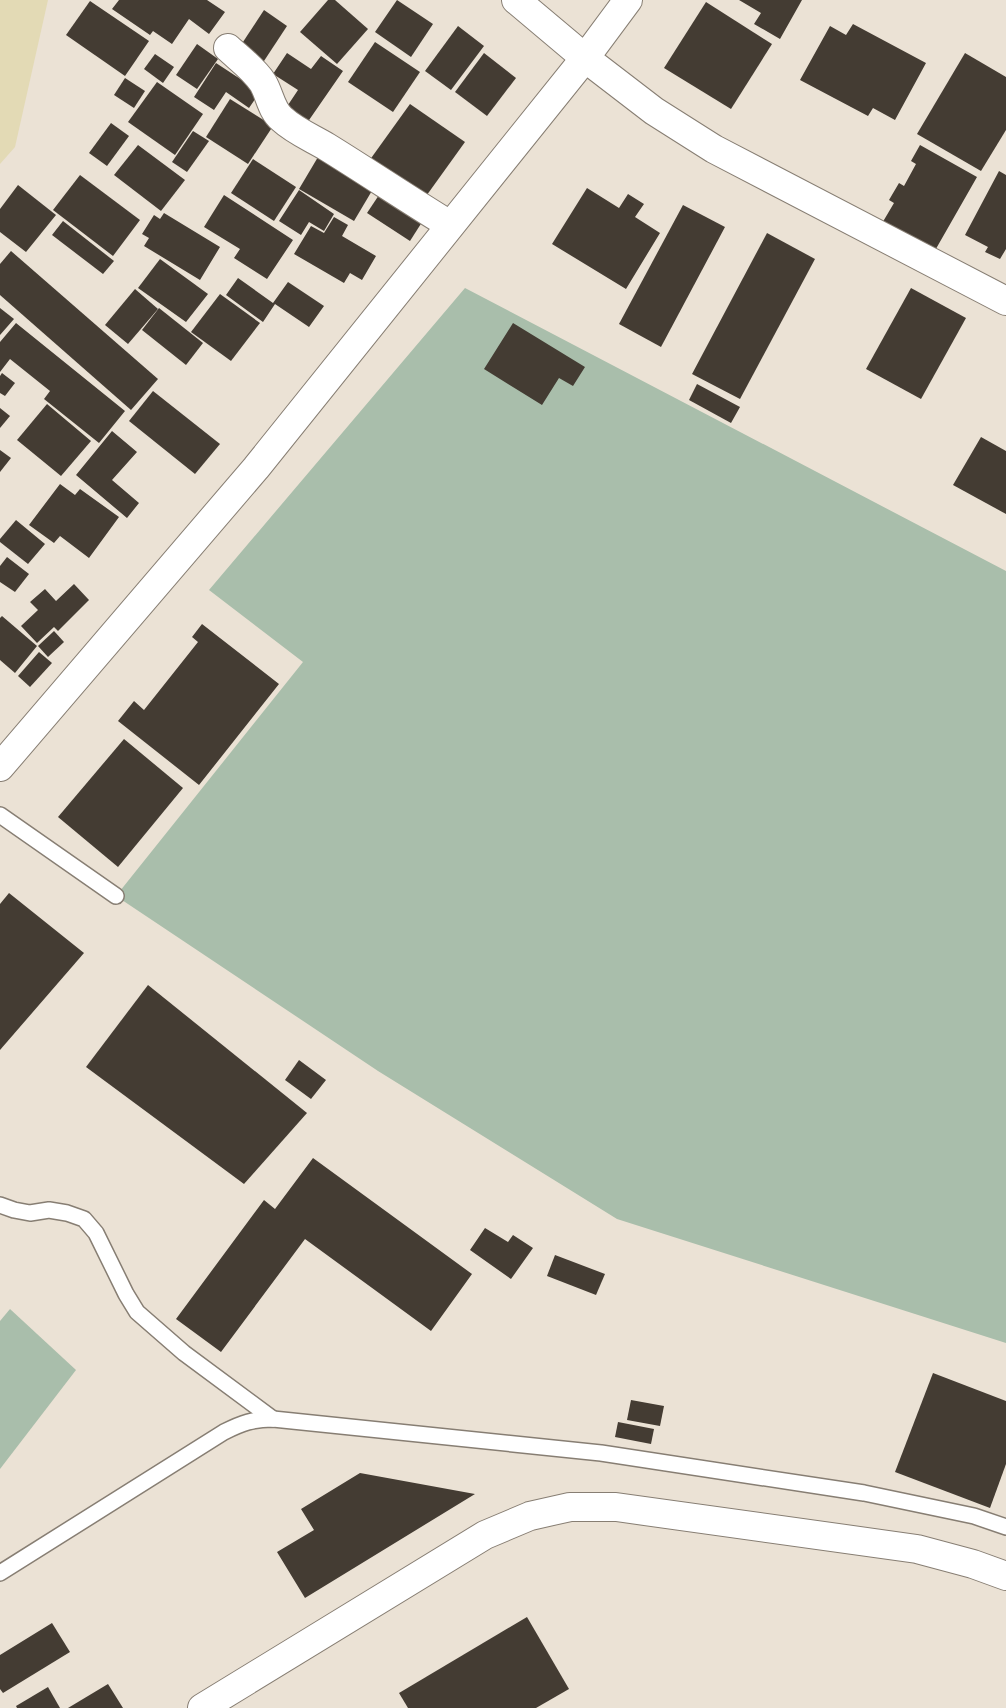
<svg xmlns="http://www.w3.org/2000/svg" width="1006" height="1708" font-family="'Work Sans',sans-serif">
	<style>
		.green { fill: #a9beab }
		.sand { fill: #e3dab5 }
		.building { fill: #443c33 }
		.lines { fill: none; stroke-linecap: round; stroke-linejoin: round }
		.service-casing { stroke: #877e73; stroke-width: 18 }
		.minor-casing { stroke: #877e73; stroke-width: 30 }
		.tertiary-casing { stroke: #877e73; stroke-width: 30 }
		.secondary-casing { stroke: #877e73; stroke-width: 30 }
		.service { stroke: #fff; stroke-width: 15 }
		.minor { stroke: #fff; stroke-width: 28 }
		.tertiary { stroke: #fff; stroke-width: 28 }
		.secondary { stroke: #fff; stroke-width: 28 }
	</style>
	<rect width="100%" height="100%" fill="#ebe2d5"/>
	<g class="green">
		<path d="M 465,288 L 1006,571 L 1006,1343 L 617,1219 L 378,1071 L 116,896 L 303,662 L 209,590 Z"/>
		<path d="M 10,1309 L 76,1370 L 0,1469 L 0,1321 Z"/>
	</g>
	<path class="sand" d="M 0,0 L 48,0 L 15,147 L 0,164 Z"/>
	<g class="building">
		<path d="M 119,0 L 207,0 L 225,12 L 209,34 L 189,19 L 172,44 L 153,31 L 150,35 L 112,9 Z"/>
		<path d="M 328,0 L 335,0 L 368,29 L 337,64 L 300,32 Z"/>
		<path d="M 397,0 L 433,24 L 411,57 L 375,32 Z"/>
		<path d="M 739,0 L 802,0 L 780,39 L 754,24 L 761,13 Z"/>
		<path d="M 90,1 L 149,41 L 125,76 L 66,35 Z"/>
		<path d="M 706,2 L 772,44 L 731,109 L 664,68 Z"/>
		<path d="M 264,10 L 287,26 L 262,64 L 239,48 Z"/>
		<path d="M 853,24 L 926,63 L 895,120 L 873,108 L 868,116 L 800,80 L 830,26 L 846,35 Z"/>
		<path d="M 458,26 L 484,46 L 451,90 L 425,71 Z"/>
		<path d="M 375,42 L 420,72 L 393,112 L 348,82 Z"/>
		<path d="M 197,44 L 218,59 L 197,89 L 176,75 Z"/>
		<path d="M 287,53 L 311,69 L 321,56 L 343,71 L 307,123 L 286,108 L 298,90 L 273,74 Z"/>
		<path d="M 484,53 L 516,78 L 487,116 L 455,92 Z"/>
		<path d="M 965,53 L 1006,77 L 1006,130 L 981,171 L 917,134 Z"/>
		<path d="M 155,54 L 174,67 L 163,83 L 144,69 Z"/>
		<path d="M 216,63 L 260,92 L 249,108 L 226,92 L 214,110 L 194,97 Z"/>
		<path d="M 125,78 L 145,91 L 134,108 L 114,95 Z"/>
		<path d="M 157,82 L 203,114 L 175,155 L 128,122 Z"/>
		<path d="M 230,99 L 273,126 L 248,164 L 206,137 Z"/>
		<path d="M 410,104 L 465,142 L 424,199 L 369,161 Z"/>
		<path d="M 111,123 L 129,136 L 107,166 L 89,153 Z"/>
		<path d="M 193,131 L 209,141 L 187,172 L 172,162 Z"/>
		<path d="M 138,145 L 185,180 L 161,211 L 114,175 Z"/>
		<path d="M 920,145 L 977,177 L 933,254 L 881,225 L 894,203 L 889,200 L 899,183 L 904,186 L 916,164 L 911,161 Z"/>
		<path d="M 318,157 L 373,189 L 354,221 L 299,189 Z"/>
		<path d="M 253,159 L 296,187 L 274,221 L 231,193 Z"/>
		<path d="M 999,171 L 1006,175 L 1006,249 L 1000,259 L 985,252 L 988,247 L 965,235 Z"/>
		<path d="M 80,175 L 140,220 L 113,256 L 53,210 Z"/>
		<path d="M 18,185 L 56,215 L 26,252 L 0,232 L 0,209 Z"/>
		<path d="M 587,188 L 619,208 L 628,194 L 644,204 L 635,217 L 660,233 L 626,289 L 552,244 Z"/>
		<path d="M 299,190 L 334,214 L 324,231 L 309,222 L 301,235 L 279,221 Z"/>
		<path d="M 381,192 L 424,219 L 410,241 L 367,213 Z"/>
		<path d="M 224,195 L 293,240 L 267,279 L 234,258 L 240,249 L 204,227 Z"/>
		<path d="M 683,205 L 725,227 L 661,347 L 619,324 Z"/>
		<path d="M 164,213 L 220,247 L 200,280 L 144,246 L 149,238 L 142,234 L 154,215 L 160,219 Z"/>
		<path d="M 334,217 L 348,225 L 342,236 L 376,256 L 362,280 L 350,273 L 344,283 L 294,254 L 311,226 L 324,233 Z"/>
		<path d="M 63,221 L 114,261 L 103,274 L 52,235 Z"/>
		<path d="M 767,233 L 815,259 L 740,399 L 692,374 Z"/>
		<path d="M 11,251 L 158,379 L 131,410 L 0,295 L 0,264 Z"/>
		<path d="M 160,259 L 208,294 L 186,322 L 138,288 Z"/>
		<path d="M 238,278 L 273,303 L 288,282 L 324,306 L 309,327 L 275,304 L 263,322 L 226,295 Z"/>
		<path d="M 911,288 L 966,318 L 921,399 L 866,369 Z"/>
		<path d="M 135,289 L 158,309 L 128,344 L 105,325 Z"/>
		<path d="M 220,294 L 260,323 L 231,361 L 191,332 Z"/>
		<path d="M 0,308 L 14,319 L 0,335 Z"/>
		<path d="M 159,308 L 203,343 L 186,365 L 142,330 Z"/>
		<path d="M 16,323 L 125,411 L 99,443 L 44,399 L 50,391 L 10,359 L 0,372 L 0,342 Z"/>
		<path d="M 513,323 L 585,367 L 573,386 L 559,378 L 542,405 L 484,369 Z"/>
		<path d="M 2,373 L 15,383 L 5,396 L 0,393 L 0,376 Z"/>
		<path d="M 697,384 L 740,407 L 731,423 L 689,400 Z"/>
		<path d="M 153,391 L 220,444 L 195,474 L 129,421 Z"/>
		<path d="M 47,404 L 91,441 L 61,476 L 17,440 Z"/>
		<path d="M 0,408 L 10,416 L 0,428 Z"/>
		<path d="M 112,431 L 137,452 L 112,480 L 139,503 L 127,518 L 76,475 Z"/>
		<path d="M 981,437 L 1006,451 L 1006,514 L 953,485 Z"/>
		<path d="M 0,450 L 11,458 L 0,472 Z"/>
		<path d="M 60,484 L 75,495 L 80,489 L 119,517 L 89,558 L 60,536 L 54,543 L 29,525 Z"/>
		<path d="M 16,520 L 45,544 L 28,564 L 0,542 L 0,539 Z"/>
		<path d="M 7,557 L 29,574 L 15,592 L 0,582 L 0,566 Z"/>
		<path d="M 74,584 L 89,600 L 58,631 L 54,627 L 37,643 L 21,626 L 38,610 L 30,602 L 45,589 L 56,601 Z"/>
		<path d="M 2,616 L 37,646 L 15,673 L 0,660 L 0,618 Z"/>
		<path d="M 202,624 L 279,684 L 199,785 L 118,721 L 134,701 L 144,710 L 198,642 L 192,637 Z"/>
		<path d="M 54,631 L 64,642 L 48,657 L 38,646 Z"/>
		<path d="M 39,652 L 52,663 L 30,687 L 18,676 Z"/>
		<path d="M 124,739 L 183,788 L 118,867 L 58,817 Z"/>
		<path d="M 9,893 L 84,953 L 0,1050 L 0,904 Z"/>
		<path d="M 148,985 L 307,1113 L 244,1184 L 86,1067 Z"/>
		<path d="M 299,1060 L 326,1080 L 311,1099 L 285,1080 Z"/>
		<path d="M 313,1158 L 472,1274 L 431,1331 L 305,1239 L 221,1352 L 176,1319 L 264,1200 L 275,1209 Z"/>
		<path d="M 485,1228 L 508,1242 L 513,1235 L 533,1248 L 511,1279 L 470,1250 Z"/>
		<path d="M 555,1255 L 605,1274 L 596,1295 L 547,1276 Z"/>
		<path d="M 933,1373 L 1006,1401 L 1006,1464 L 990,1508 L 895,1472 Z"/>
		<path d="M 631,1400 L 664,1406 L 660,1426 L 627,1420 Z"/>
		<path d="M 618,1422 L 654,1429 L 651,1444 L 615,1437 Z"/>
		<path d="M 360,1473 L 475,1494 L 305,1598 L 277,1552 L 314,1530 L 301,1509 Z"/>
		<path d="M 527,1617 L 569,1689 L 536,1708 L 408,1708 L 399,1693 Z"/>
		<path d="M 52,1623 L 70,1652 L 3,1693 L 0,1689 L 0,1655 Z"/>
		<path d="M 108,1684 L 123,1708 L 68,1708 Z"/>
		<path d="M 48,1687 L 60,1708 L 17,1708 L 16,1706 Z"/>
	</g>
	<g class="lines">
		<defs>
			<g id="service">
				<path d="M 0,815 L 116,896"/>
				<path d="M 0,1205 L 14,1210 L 30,1213 L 49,1210 L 67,1213 L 84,1219 L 96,1233 L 126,1294 L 137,1312 L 184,1353 L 273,1419"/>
				<path d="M 0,1573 L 224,1432 C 242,1423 253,1419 273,1419 L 601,1453 L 864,1493 L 974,1516 L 1006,1527"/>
			</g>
			<g id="minor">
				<path d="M 516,0 L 585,58 L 654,111 L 714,149 L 1006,301"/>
				<path d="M 228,48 C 240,59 254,69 263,83 C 270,95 271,110 282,119 C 295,131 312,138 327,147 C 369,173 409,200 450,225"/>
			</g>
			<path id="tertiary" d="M 202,1708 L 485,1535 L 530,1516 L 570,1507 L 616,1507 L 917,1549 L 973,1564 L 1006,1576"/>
			<path id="secondary" d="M 0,767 L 256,468 L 585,58 L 628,0"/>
		</defs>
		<use href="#service" class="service-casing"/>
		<use href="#minor" class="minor-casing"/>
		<use href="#tertiary" class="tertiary-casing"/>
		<use href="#secondary" class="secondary-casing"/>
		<use href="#service" class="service"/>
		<use href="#minor" class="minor"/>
		<use href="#tertiary" class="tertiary"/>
		<use href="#secondary" class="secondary"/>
	</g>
</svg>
